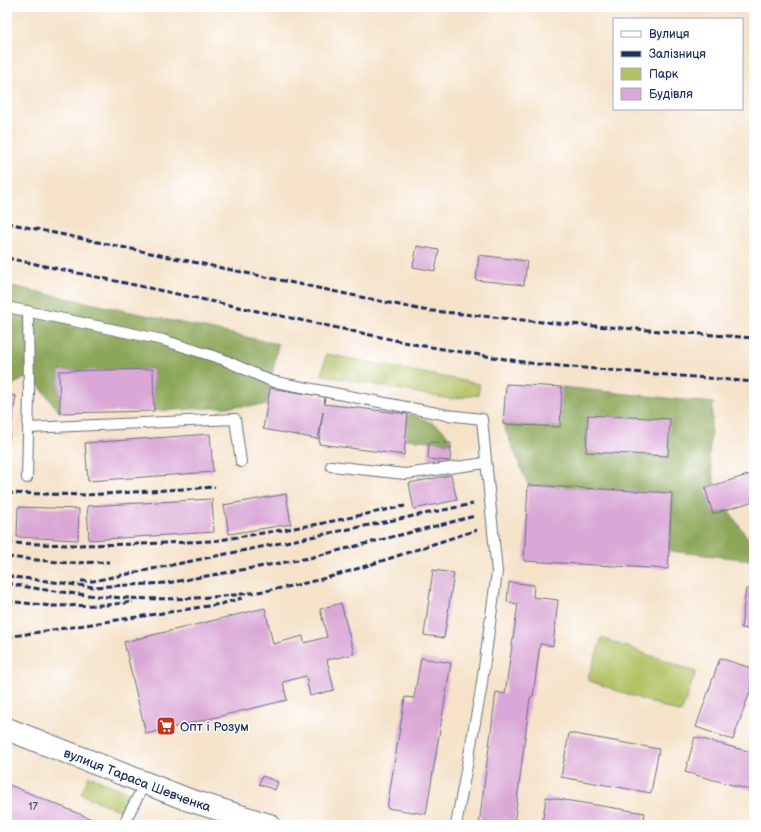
<svg xmlns="http://www.w3.org/2000/svg" width="761" height="832" font-family="'Balsamiq Sans',sans-serif">
	<style>
		.green { fill: #b2c164; stroke: #667861 }
		.forest { fill: #8da75a; stroke: #546b5c }
		.building { fill: #daa7d6 }
		.lines { fill: none; stroke-linecap: round; stroke-linejoin: round }
		.lane-casing { stroke: #676e83; stroke-width: 12 }
		.secondary-casing { stroke: #676e83; stroke-width: 24 }
		.lane { stroke: #fff; stroke-width: 10 }
		.secondary { stroke: #fff; stroke-width: 22 }
		.rail { stroke: #1b2f5e; stroke-width: 3; stroke-dasharray: 6 3; stroke-linecap: butt }
		.labels { text-anchor: middle; stroke-width: 3; stroke-linejoin: round; paint-order: stroke }
		.number-label { font-size: 11px; fill: #4b4d7c }
		.poi-label { font-size: 13px; fill: #1b2f5e; stroke: #fff; text-anchor: start }
		.street-label { font-size: 13px; fill: #1b2f5e; stroke: #fff }
	</style>
	<rect width="100%" height="100%" fill="#fff"/>
	<filter id="ink" filterUnits="userSpaceOnUse"><feTurbulence type="fractalNoise" baseFrequency=".025" numOctaves="2"/><feDisplacementMap in="SourceGraphic" scale="8" xChannelSelector="R" yChannelSelector="G"/><feConvolveMatrix kernelMatrix="1 2 1 2 8 2 1 2 1" color-interpolation-filters="sRGB"/></filter>
	<filter id="wash" filterUnits="userSpaceOnUse"><feTurbulence type="fractalNoise" baseFrequency=".012" numOctaves="4" result="noise"/><feDisplacementMap in="SourceGraphic" scale="16" xChannelSelector="R" yChannelSelector="G"/><feGaussianBlur stdDeviation="0.9" result="paint"/><feColorMatrix in="noise" values="0 0 0 0 0 0 0 0 0 0 0 0 0 0 0 0 0 1.4 0 .05"/><feComposite in="paint" operator="in"/></filter>
	<g filter="url(#wash)">
		<rect width="100%" height="100%" fill="#f5e2c9"/>
		<g class="green">
			<path d="M 326,354 L 480,384 L 478,395 L 450,399 L 322,375 Z"/>
			<path d="M 602,638 L 696,672 L 681,713 L 587,680 Z"/>
			<path d="M 89,776 L 134,795 L 125,813 L 81,794 Z"/>
		</g>
		<g class="forest">
			<path d="M 7,285 L 278,344 L 267,405 L 154,411 L 153,369 L 59,371 L 60,413 L 34,379 L 25,378 L 7,388 Z"/>
			<path d="M 562,387 L 713,403 L 709,456 L 715,485 L 705,488 L 713,514 L 728,510 L 753,545 L 751,560 L 669,551 L 672,493 L 528,485 L 503,424 L 560,427 Z"/>
			<path d="M 408,414 C 425,420 445,424 451,443 L 405,439 Z"/>
		</g>
		<g id="blocks">
			<g class="building">
				<path d="M 417,246 L 439,250 L 435,271 L 413,267 Z"/>
				<path d="M 479,255 L 527,261 L 524,285 L 476,280 Z"/>
				<path d="M 153,369 L 154,411 L 60,413 L 59,371 Z"/>
				<path d="M 506,384 L 562,387 L 560,427 L 503,424 Z"/>
				<path d="M 270,388 L 325,397 L 324,404 L 408,414 L 404,455 L 319,444 L 323,412 L 318,439 L 263,429 Z"/>
				<path d="M 7,395 L 16,396 L 8,447 L 7,447 Z"/>
				<path d="M 588,415 L 670,419 L 668,456 L 586,452 Z"/>
				<path d="M 210,434 L 213,472 L 88,481 L 85,443 Z"/>
				<path d="M 429,442 L 451,443 L 450,461 L 428,459 Z"/>
				<path d="M 754,473 L 754,501 L 713,514 L 705,488 Z"/>
				<path d="M 451,475 L 457,500 L 414,509 L 409,483 Z"/>
				<path d="M 528,485 L 672,493 L 668,569 L 524,561 Z"/>
				<path d="M 286,494 L 291,524 L 229,534 L 224,505 Z"/>
				<path d="M 212,499 L 214,532 L 89,540 L 87,506 Z"/>
				<path d="M 18,507 L 79,509 L 78,540 L 17,537 Z"/>
				<path d="M 753,542 L 754,542 L 754,560 L 751,560 Z"/>
				<path d="M 433,570 L 454,573 L 444,638 L 424,635 Z"/>
				<path d="M 509,582 L 534,585 L 533,597 L 558,600 L 553,646 L 540,644 L 533,696 L 530,698 L 514,825 L 479,825 L 496,692 L 505,694 L 518,604 L 507,602 Z"/>
				<path d="M 746,589 L 754,589 L 754,630 L 741,628 Z"/>
				<path d="M 341,603 L 354,654 L 327,660 L 334,690 L 310,696 L 306,676 L 283,682 L 287,700 L 146,734 L 124,642 L 265,608 L 273,644 L 303,636 L 304,643 L 327,637 L 320,609 Z"/>
				<path d="M 421,658 L 451,663 L 426,814 L 387,808 L 405,697 L 414,698 Z"/>
				<path d="M 720,658 L 754,669 L 754,680 L 733,740 L 696,727 Z"/>
				<path d="M 569,733 L 659,749 L 651,793 L 561,777 Z"/>
				<path d="M 695,737 L 754,753 L 754,791 L 685,772 Z"/>
				<path d="M 262,776 L 278,782 L 275,790 L 259,784 Z"/>
				<path d="M 7,784 L 106,825 L 7,825 Z"/>
				<path d="M 546,797 L 645,813 L 643,825 L 542,825 Z"/>
				<path d="M 175,820 L 187,825 L 173,825 Z"/>
			</g>
		</g>
	</g>
	<g filter="url(#ink)">
		<use href="#blocks" fill-opacity="0" stroke="#676e83" stroke-width="1"/>
		<g class="lines">
			<defs>
				<g id="lane">
					<path d="M 7,307 L 163,340 L 222,359 L 271,381 L 447,415 L 482,419 L 497,572 L 481,690 L 456,825"/>
					<path d="M 28,428 L 235,419 L 241,462"/>
					<path d="M 331,466 L 405,474 L 486,463"/>
					<path d="M 27,478 L 29,395 L 28,311"/>
					<path d="M 123,825 L 145,783"/>
				</g>
				<g id="secondary">
					<path id="s1" d="M 7,729 L 189,800 L 269,825"/>
				</g>
			</defs>
			<use href="#lane" class="lane-casing"/>
			<use href="#secondary" class="secondary-casing"/>
			<use href="#lane" class="lane"/>
			<use href="#secondary" class="secondary"/>
			<g class="rail">
				<path d="M 7,223 L 423,310 L 542,322 L 754,338"/>
				<path d="M 7,258 L 418,345 L 536,364 L 754,382"/>
				<path d="M 7,493 L 86,495 L 215,487"/>
				<path d="M 7,543 L 70,545 L 142,544 L 213,541 L 319,524 L 405,506"/>
				<path d="M 7,557 L 68,563 L 109,562"/>
				<path d="M 7,576 L 93,587 L 167,583 L 309,558 L 475,516"/>
				<path d="M 81,581 L 93,581 L 473,504"/>
				<path d="M 7,583 C 28,588 48,590 69,593 C 157,604 248,600 333,576 C 381,562 429,545 477,530"/>
				<path d="M 7,601 L 52,606 L 106,605 L 133,602"/>
				<path d="M 7,637 L 221,604 L 242,598"/>
			</g>
		</g>
	</g>
	<defs>
		<symbol id="supermarket-square" viewBox="-11 -11 22 22"><rect x="-9" y="-9" width="18" height="18" rx="4" fill="#c8321e" stroke="#fff"/><path d="M-6-5.5h2.5l.6 2H6L4.5 2H-2.5L-4.4-4H-6ZM-1.5 3.2a1.3 1.3 0 1 0 .1 0ZM3 3.2a1.3 1.3 0 1 0 .1 0Z" fill="#fff"/></symbol>
	</defs>
	<g fill-rule="evenodd">
		<use href="#supermarket-square" x="155" y="715" width="22" height="22"/>
	</g>
	<g class="labels">
		<g class="number-label">
			<text x="33" y="810">17</text>
		</g>
		<g class="poi-label">
			<text x="180" y="731">Опт і Розум</text>
		</g>
		<g class="street-label">
			<text dy="5" stroke="none"><textPath href="#s1" startOffset="140">вулиця Тараса Шевченка</textPath></text>
		</g>
	</g>
	<rect width="761" height="832" fill="none" stroke="#fff" stroke-width="24"/>
	<rect x="613" y="18" width="130" height="92" fill="#ffffff" stroke="#a4acbf"/>
	<rect x="621" y="31" width="20" height="6" fill="#ffffff" stroke="#a4acbf"/>
	<text x="649" y="38" font-size="12" fill="#1b2f5e">Вулиця</text>
	<rect x="621" y="51" width="20" height="6" fill="#1b2f5e" stroke="#a4acbf"/>
	<text x="649" y="58" font-size="12" fill="#1b2f5e">Залізниця</text>
	<rect x="621" y="68" width="20" height="12" fill="#b2c164" stroke="#a4acbf"/>
	<text x="649" y="78" font-size="12" fill="#1b2f5e">Парк</text>
	<rect x="621" y="88" width="20" height="12" fill="#daa7d6" stroke="#a4acbf"/>
	<text x="649" y="98" font-size="12" fill="#1b2f5e">Будівля</text>
</svg>
